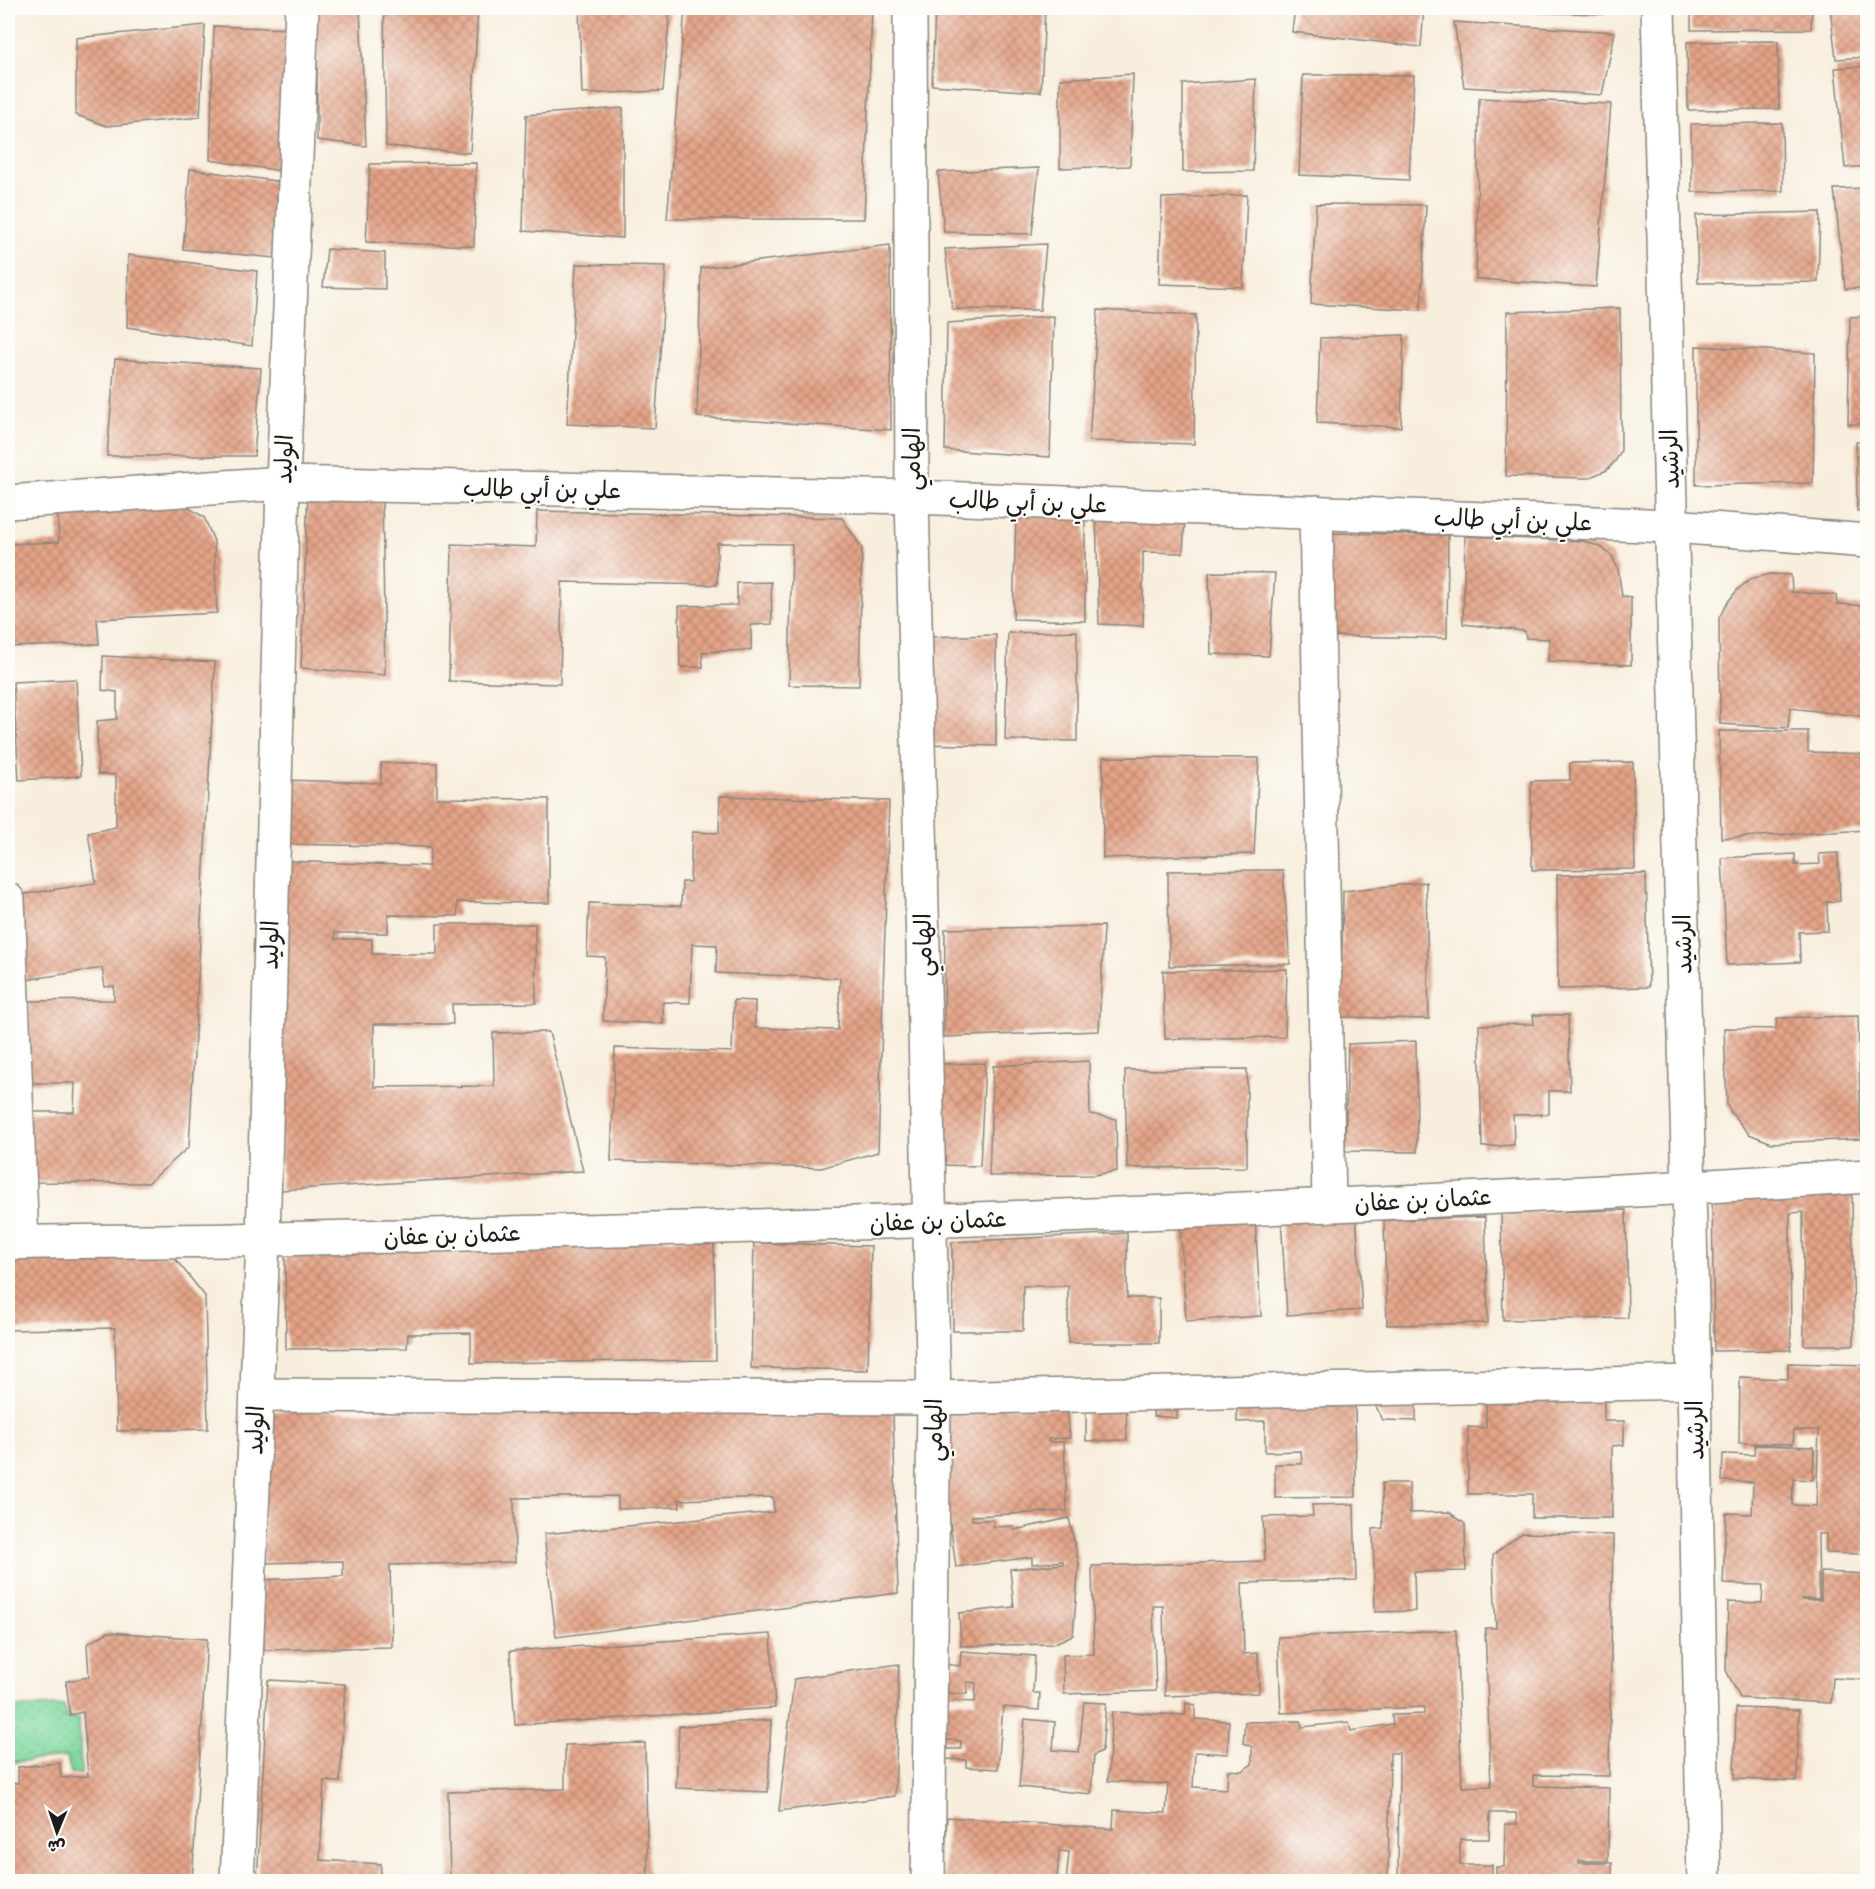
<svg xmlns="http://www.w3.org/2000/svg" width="1875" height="1889" font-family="Caveat,'Playpen Sans Arabic',sans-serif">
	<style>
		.garden { fill: url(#garden-dots); stroke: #4e7a5e; stroke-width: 1.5 }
		.building { fill: url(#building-cross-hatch) }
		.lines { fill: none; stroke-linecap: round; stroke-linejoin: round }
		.street-casing { stroke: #8a857c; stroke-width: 36 }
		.street { stroke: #fff; stroke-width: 33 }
		.labels { text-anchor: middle; stroke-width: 4.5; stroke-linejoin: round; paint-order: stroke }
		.street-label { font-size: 24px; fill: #1c1c1c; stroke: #fdfcf7 }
	</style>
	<defs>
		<pattern id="garden-dots" width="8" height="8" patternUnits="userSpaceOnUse" patternTransform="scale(1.5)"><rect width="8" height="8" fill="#7fd99f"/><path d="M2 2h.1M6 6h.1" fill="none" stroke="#6dba88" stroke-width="1.8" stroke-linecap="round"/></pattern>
		<pattern id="building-cross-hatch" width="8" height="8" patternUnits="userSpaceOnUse" patternTransform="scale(1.5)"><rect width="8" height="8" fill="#e5a488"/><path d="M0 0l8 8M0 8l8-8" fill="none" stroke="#b9856e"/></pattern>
	</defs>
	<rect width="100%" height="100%" fill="#fdfcf7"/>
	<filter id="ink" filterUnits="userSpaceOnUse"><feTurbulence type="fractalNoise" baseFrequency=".0167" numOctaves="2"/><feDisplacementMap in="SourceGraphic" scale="12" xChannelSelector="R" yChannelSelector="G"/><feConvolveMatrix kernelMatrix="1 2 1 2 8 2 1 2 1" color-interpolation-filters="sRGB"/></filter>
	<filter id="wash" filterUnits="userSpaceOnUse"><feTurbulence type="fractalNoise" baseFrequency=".008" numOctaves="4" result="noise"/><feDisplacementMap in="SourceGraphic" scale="24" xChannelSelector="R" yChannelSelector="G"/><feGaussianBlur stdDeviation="1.35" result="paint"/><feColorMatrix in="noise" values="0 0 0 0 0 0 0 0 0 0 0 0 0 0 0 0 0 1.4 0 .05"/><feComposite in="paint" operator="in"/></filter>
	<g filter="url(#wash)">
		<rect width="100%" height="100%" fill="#f8eedd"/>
		<path class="garden" d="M 64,1706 L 66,1718 L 79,1718 L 81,1774 L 71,1773 L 67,1757 L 13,1762 L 8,1778 L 8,1708 Z"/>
		<g id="blocks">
			<g class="building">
				<path d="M 317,8 L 360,8 L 366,146 L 317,140 Z"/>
				<path d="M 384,8 L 478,8 L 470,153 L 386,146 Z"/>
				<path d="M 579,8 L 670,8 L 663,91 L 582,94 Z"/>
				<path d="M 685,8 L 872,8 L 864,219 L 667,219 Z"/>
				<path d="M 935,8 L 1045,8 L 1041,92 L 932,85 Z"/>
				<path d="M 1295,8 L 1424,8 L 1421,47 L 1292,32 Z"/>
				<path d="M 1458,8 L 1603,8 L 1603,14 L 1458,10 Z"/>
				<path d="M 1691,8 L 1812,8 L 1811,29 L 1691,30 Z"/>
				<path d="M 1830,8 L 1868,8 L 1868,57 L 1836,59 Z"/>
				<path d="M 1454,22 L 1615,32 L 1602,95 L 1464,87 Z"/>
				<path d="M 205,25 L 200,117 L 107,126 L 76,115 L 76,38 Z"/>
				<path d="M 214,26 L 292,29 L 287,172 L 210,160 Z"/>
				<path d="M 1778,41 L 1779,109 L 1688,110 L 1687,42 Z"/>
				<path d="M 1868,66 L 1868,166 L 1845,168 L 1835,68 Z"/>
				<path d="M 1133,74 L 1130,166 L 1060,168 L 1060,79 Z"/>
				<path d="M 1303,75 L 1414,75 L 1409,180 L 1299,175 Z"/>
				<path d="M 1256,79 L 1253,171 L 1183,172 L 1183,84 Z"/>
				<path d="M 1479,98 L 1611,104 L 1596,287 L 1476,279 Z"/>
				<path d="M 623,108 L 623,238 L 523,231 L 526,115 Z"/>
				<path d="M 1782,123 L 1783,191 L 1692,192 L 1691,124 Z"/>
				<path d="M 476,163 L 474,246 L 366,242 L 370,164 Z"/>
				<path d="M 1039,168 L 1032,234 L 944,232 L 938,172 Z"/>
				<path d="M 190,169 L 282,182 L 275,258 L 183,249 Z"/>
				<path d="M 1868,188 L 1868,287 L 1845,289 L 1834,189 Z"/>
				<path d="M 1247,195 L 1243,287 L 1159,284 L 1162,198 Z"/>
				<path d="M 1316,204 L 1426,205 L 1421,310 L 1311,304 Z"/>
				<path d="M 1820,212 L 1818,282 L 1698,283 L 1696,215 Z"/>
				<path d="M 1046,244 L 1040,310 L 952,309 L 945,249 Z"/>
				<path d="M 890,245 L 891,430 L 697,417 L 701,268 Z"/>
				<path d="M 327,249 L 385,253 L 385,289 L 323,287 Z"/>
				<path d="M 128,255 L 257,271 L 252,346 L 127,327 Z"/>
				<path d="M 576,264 L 666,266 L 655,428 L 567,424 Z"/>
				<path d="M 1620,308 L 1621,450 L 1616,460 L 1607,470 L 1588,478 L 1506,476 L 1507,312 Z"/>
				<path d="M 1098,310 L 1196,315 L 1194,444 L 1089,441 Z"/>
				<path d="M 1054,316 L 1050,457 L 945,450 L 947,323 Z"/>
				<path d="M 1868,316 L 1868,424 L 1848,424 L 1850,317 Z"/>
				<path d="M 1404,335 L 1401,427 L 1317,423 L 1320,338 Z"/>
				<path d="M 1696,346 L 1815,353 L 1813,483 L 1696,485 Z"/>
				<path d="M 115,359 L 261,368 L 254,456 L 107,456 Z"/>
				<path d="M 1856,442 L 1868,442 L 1868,511 L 1857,511 Z"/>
				<path d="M 308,492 L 382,495 L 385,675 L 301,668 Z"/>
				<path d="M 184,505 L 204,517 L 214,541 L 217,613 L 97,619 L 99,644 L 8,647 L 8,544 L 59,542 L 57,506 Z"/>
				<path d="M 1085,510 L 1085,621 L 1013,619 L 1016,512 Z"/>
				<path d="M 537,511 L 842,518 L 862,548 L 859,686 L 789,685 L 792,544 L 717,543 L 717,585 L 562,582 L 560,684 L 449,681 L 452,544 L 536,547 Z"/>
				<path d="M 1096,513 L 1185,516 L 1183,553 L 1143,552 L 1143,626 L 1099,624 Z"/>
				<path d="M 1327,533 L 1448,535 L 1447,638 L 1326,636 Z"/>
				<path d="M 1465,536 L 1583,541 L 1601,547 L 1612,556 L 1618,569 L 1622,596 L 1631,597 L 1631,665 L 1548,661 L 1549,639 L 1526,638 L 1525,631 L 1463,624 Z"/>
				<path d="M 1209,572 L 1275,573 L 1269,656 L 1211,654 Z"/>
				<path d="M 1770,574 L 1791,575 L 1792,592 L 1836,595 L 1837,604 L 1868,606 L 1868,717 L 1790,708 L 1788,728 L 1720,724 L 1719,618 L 1727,603 L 1738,589 L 1751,579 Z"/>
				<path d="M 771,582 L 772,624 L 751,625 L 751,650 L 702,652 L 703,667 L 680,667 L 679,606 L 737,605 L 737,583 Z"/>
				<path d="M 1077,631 L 1077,741 L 1005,740 L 1008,633 Z"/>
				<path d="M 996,635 L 996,746 L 925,744 L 928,637 Z"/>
				<path d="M 103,656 L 215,662 L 189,1147 L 148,1183 L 28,1182 L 28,1112 L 74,1112 L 75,1083 L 29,1083 L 29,1001 L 114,1000 L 114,986 L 105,987 L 102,968 L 26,980 L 13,896 L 96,883 L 88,833 L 116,827 L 116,775 L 98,774 L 97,721 L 117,719 L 117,692 L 102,690 Z"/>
				<path d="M 76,679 L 81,776 L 19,780 L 13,682 Z"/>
				<path d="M 1719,731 L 1808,731 L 1808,752 L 1868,754 L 1868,830 L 1721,838 Z"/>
				<path d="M 1103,757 L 1259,758 L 1254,854 L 1103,858 Z"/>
				<path d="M 1633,762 L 1635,869 L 1532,870 L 1531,781 L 1570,780 L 1570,763 Z"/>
				<path d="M 381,763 L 437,763 L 437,798 L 549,799 L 549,903 L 457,902 L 458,916 L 388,915 L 388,933 L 335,933 L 335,939 L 372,939 L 372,954 L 437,954 L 437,924 L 535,924 L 536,1003 L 452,1004 L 453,1024 L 374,1024 L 374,1087 L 494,1086 L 493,1033 L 549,1032 L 583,1171 L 281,1190 L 281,861 L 429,866 L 431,847 L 283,844 L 285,780 L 381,783 Z"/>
				<path d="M 720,796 L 889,801 L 878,1152 L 821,1168 L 611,1161 L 615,1048 L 732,1052 L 734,1000 L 755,1001 L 755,1028 L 838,1030 L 840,978 L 716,973 L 717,945 L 692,944 L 690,1003 L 663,1002 L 663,1024 L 603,1021 L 605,957 L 587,956 L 589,903 L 681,906 L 682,882 L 690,882 L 692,832 L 719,833 Z"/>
				<path d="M 1838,853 L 1840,901 L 1827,902 L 1828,931 L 1799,932 L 1800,962 L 1727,965 L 1722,858 L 1795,854 L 1795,865 L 1820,864 L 1819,854 Z"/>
				<path d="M 1283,870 L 1290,964 L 1169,966 L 1168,871 Z"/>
				<path d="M 1646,874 L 1649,987 L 1558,989 L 1557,875 Z"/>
				<path d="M 1426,882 L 1429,1019 L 1341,1017 L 1343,891 Z"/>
				<path d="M 1104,926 L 1099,1031 L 944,1037 L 945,929 Z"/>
				<path d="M 1287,969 L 1285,1037 L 1165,1039 L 1163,971 Z"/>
				<path d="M 1533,1015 L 1568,1015 L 1570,1091 L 1549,1091 L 1549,1114 L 1513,1115 L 1514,1145 L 1482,1147 L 1479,1025 L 1534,1024 Z"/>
				<path d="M 1858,1016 L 1861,1139 L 1772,1143 L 1749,1134 L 1732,1114 L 1727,1105 L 1724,1028 L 1776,1029 L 1777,1018 Z"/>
				<path d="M 1416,1041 L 1417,1152 L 1345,1151 L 1348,1044 Z"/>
				<path d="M 1089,1061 L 1090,1114 L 1116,1119 L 1117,1171 L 1094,1175 L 989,1176 L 993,1066 Z"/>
				<path d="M 985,1063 L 980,1166 L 936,1165 L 937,1064 Z"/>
				<path d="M 1247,1069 L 1247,1167 L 1127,1168 L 1125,1070 Z"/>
				<path d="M 1852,1190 L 1854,1345 L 1804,1345 L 1803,1212 L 1790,1213 L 1791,1350 L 1714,1351 L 1712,1191 Z"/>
				<path d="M 1626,1210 L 1628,1318 L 1503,1320 L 1501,1213 Z"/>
				<path d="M 1356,1212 L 1362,1310 L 1287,1315 L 1281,1217 Z"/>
				<path d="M 1485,1217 L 1488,1323 L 1387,1325 L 1384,1220 Z"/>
				<path d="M 1255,1218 L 1261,1316 L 1186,1321 L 1180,1223 Z"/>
				<path d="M 1127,1233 L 1127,1298 L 1159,1298 L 1159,1343 L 1068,1343 L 1068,1286 L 1023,1286 L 1023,1331 L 953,1331 L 952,1242 Z"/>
				<path d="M 714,1238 L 716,1360 L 471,1363 L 471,1333 L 408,1334 L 407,1348 L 286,1349 L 285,1252 Z"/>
				<path d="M 754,1243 L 871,1246 L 868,1370 L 751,1368 Z"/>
				<path d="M 172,1255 L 205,1296 L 208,1429 L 117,1431 L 115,1328 L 8,1330 L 8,1258 Z"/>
				<path d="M 1788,1363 L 1868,1365 L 1866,1554 L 1826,1553 L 1826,1534 L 1818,1534 L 1819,1599 L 1801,1599 L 1801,1600 L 1821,1600 L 1821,1572 L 1868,1574 L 1868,1680 L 1833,1678 L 1831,1703 L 1740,1698 L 1726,1670 L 1728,1602 L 1762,1603 L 1763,1585 L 1723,1584 L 1726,1513 L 1752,1514 L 1753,1482 L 1722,1481 L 1723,1454 L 1754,1455 L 1755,1445 L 1814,1447 L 1813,1480 L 1793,1479 L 1792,1505 L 1816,1506 L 1819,1430 L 1794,1430 L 1793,1444 L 1739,1443 L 1740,1377 L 1788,1379 Z"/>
				<path d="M 1486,1395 L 1604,1396 L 1604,1421 L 1624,1421 L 1624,1445 L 1612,1446 L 1612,1518 L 1532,1518 L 1532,1494 L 1468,1494 L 1468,1427 L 1486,1428 Z"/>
				<path d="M 1355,1396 L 1356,1497 L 1275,1498 L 1275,1464 L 1302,1464 L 1301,1451 L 1265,1452 L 1265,1421 L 1237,1422 L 1237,1400 Z"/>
				<path d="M 1154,1397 L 1178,1399 L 1177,1418 L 1153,1416 Z"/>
				<path d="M 1371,1397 L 1416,1399 L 1416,1421 L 1383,1420 Z"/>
				<path d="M 1086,1402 L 1126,1402 L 1127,1440 L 1086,1441 Z"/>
				<path d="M 946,1404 L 1067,1409 L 1070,1438 L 1048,1439 L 1048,1442 L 1064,1442 L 1067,1511 L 972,1516 L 972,1520 L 993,1520 L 994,1527 L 1013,1526 L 1014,1530 L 1069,1518 L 1079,1564 L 1073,1635 L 1053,1644 L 961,1646 L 959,1613 L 1014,1607 L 1010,1569 L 1063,1564 L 1063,1561 L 1032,1564 L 1032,1557 L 956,1567 L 948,1509 Z"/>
				<path d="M 265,1411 L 893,1413 L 898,1593 L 556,1637 L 544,1534 L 774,1512 L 773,1497 L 679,1500 L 680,1507 L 618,1509 L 618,1496 L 514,1498 L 515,1562 L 390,1565 L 392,1647 L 264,1650 L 262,1580 L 343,1576 L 343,1561 L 263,1563 Z"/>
				<path d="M 1382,1483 L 1409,1483 L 1410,1513 L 1449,1512 L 1465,1524 L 1466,1571 L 1414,1572 L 1415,1611 L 1375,1612 L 1373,1529 L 1383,1528 Z"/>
				<path d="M 1354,1504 L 1356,1580 L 1242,1583 L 1244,1654 L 1258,1653 L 1259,1693 L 1165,1696 L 1163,1606 L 1153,1606 L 1156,1691 L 1064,1694 L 1063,1655 L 1094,1654 L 1092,1566 L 1265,1561 L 1263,1517 L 1313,1516 L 1312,1505 Z"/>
				<path d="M 1522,1533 L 1613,1535 L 1609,1776 L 1533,1775 L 1533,1786 L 1609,1788 L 1608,1861 L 1579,1861 L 1579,1863 L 1612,1863 L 1612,1882 L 1496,1882 L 1496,1867 L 1504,1867 L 1505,1824 L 1517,1824 L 1516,1813 L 1490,1813 L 1489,1839 L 1460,1839 L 1460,1865 L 1492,1865 L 1492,1882 L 1398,1882 L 1399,1753 L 1390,1753 L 1388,1882 L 1066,1882 L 1069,1852 L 1059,1851 L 1057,1882 L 943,1882 L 947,1817 L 1113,1829 L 1114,1810 L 1166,1813 L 1168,1784 L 1108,1781 L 1112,1712 L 1185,1715 L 1186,1703 L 1195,1705 L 1195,1719 L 1229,1721 L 1228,1754 L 1195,1752 L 1193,1787 L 1227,1789 L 1228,1770 L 1242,1771 L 1252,1764 L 1252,1747 L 1243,1743 L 1245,1722 L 1300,1721 L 1302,1727 L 1349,1722 L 1351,1731 L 1393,1724 L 1392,1715 L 1424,1714 L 1424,1707 L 1281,1713 L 1278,1637 L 1456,1630 L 1462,1787 L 1491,1786 L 1485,1628 L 1496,1628 L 1493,1555 Z"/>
				<path d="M 108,1632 L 207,1639 L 192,1882 L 8,1882 L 8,1784 L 18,1783 L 18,1767 L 60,1763 L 61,1778 L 88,1776 L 83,1712 L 70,1715 L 66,1681 L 89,1677 L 87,1644 Z"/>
				<path d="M 771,1634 L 775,1708 L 515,1725 L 510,1651 Z"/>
				<path d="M 961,1651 L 1035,1656 L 1033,1693 L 1040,1693 L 1039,1710 L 1003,1707 L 998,1769 L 966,1767 L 966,1760 L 945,1759 L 945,1749 L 961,1749 L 961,1741 L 937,1739 L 940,1705 L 954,1701 L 975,1702 L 976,1683 L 967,1682 L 967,1694 L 943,1693 L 944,1664 L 960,1666 Z"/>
				<path d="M 899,1664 L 895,1796 L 779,1811 L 794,1679 Z"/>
				<path d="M 268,1680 L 345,1684 L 340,1782 L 324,1781 L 320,1860 L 381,1864 L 380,1882 L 257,1882 Z"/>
				<path d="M 1084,1702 L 1106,1703 L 1102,1751 L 1094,1755 L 1091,1794 L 1019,1787 L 1025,1719 L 1055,1722 L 1053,1750 L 1079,1752 Z"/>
				<path d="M 1736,1708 L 1799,1710 L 1797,1781 L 1734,1779 Z"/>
				<path d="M 771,1720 L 768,1792 L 676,1788 L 679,1726 Z"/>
				<path d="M 645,1743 L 648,1882 L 450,1882 L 448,1792 L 565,1789 L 565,1745 Z"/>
			</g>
		</g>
	</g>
	<g filter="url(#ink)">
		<use href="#blocks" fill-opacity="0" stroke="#8a857c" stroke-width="1.5"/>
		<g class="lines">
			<defs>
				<g id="street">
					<path d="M 910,8 L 912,497 L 934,1398 L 928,1882"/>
					<path d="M 1658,8 L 1694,1382 L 1704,1882"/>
					<path d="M 8,502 L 283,483 L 912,497 L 1672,526 L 1868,541"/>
					<path d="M 1316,512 L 1329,1204"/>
					<path d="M 8,900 L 22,1242"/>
					<path d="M 8,1243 C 95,1240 182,1242 269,1239 C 802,1226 1335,1211 1868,1176"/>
					<path d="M 257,1395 L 934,1398 L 1694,1382"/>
					<path d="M 237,1882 L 263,1240 L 283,483 L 302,8"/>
				</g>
			</defs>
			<use href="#street" class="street-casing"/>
			<use href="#street" class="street"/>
		</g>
	</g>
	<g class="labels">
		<g class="street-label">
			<text transform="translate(284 459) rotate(-88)" y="8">الوليد</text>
			<text transform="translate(912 459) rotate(-90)" y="8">الهامي</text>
			<text transform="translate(1670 459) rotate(-92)" y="8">الرشيد</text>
			<text transform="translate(542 489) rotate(1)" y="8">علي بن أبي طالب</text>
			<text transform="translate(1028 502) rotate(2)" y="8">علي بن أبي طالب</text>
			<text transform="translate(1513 520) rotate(2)" y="8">علي بن أبي طالب</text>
			<text transform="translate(1683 944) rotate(-91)" y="8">الرشيد</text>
			<text transform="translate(270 945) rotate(-89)" y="8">الوليد</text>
			<text transform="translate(923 945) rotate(-91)" y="8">الهامي</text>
			<text transform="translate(1423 1200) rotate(-3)" y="8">عثمان بن عفان</text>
			<text transform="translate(938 1221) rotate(-2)" y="8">عثمان بن عفان</text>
			<text transform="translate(452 1235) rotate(-2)" y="8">عثمان بن عفان</text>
			<text transform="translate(255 1430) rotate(-88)" y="8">الوليد</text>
			<text transform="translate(934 1430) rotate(-90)" y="8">الهامي</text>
			<text transform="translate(1695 1430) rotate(-91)" y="8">الرشيد</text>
		</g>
	</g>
	<rect width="1875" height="1889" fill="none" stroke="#fdfcf7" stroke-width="30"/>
	<g transform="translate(57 1832) rotate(182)" stroke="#fdfcf7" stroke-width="4.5" paint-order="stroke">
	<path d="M0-4.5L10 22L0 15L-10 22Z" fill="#1c1c1c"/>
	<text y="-9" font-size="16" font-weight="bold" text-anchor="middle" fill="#1c1c1c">ش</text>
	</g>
</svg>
